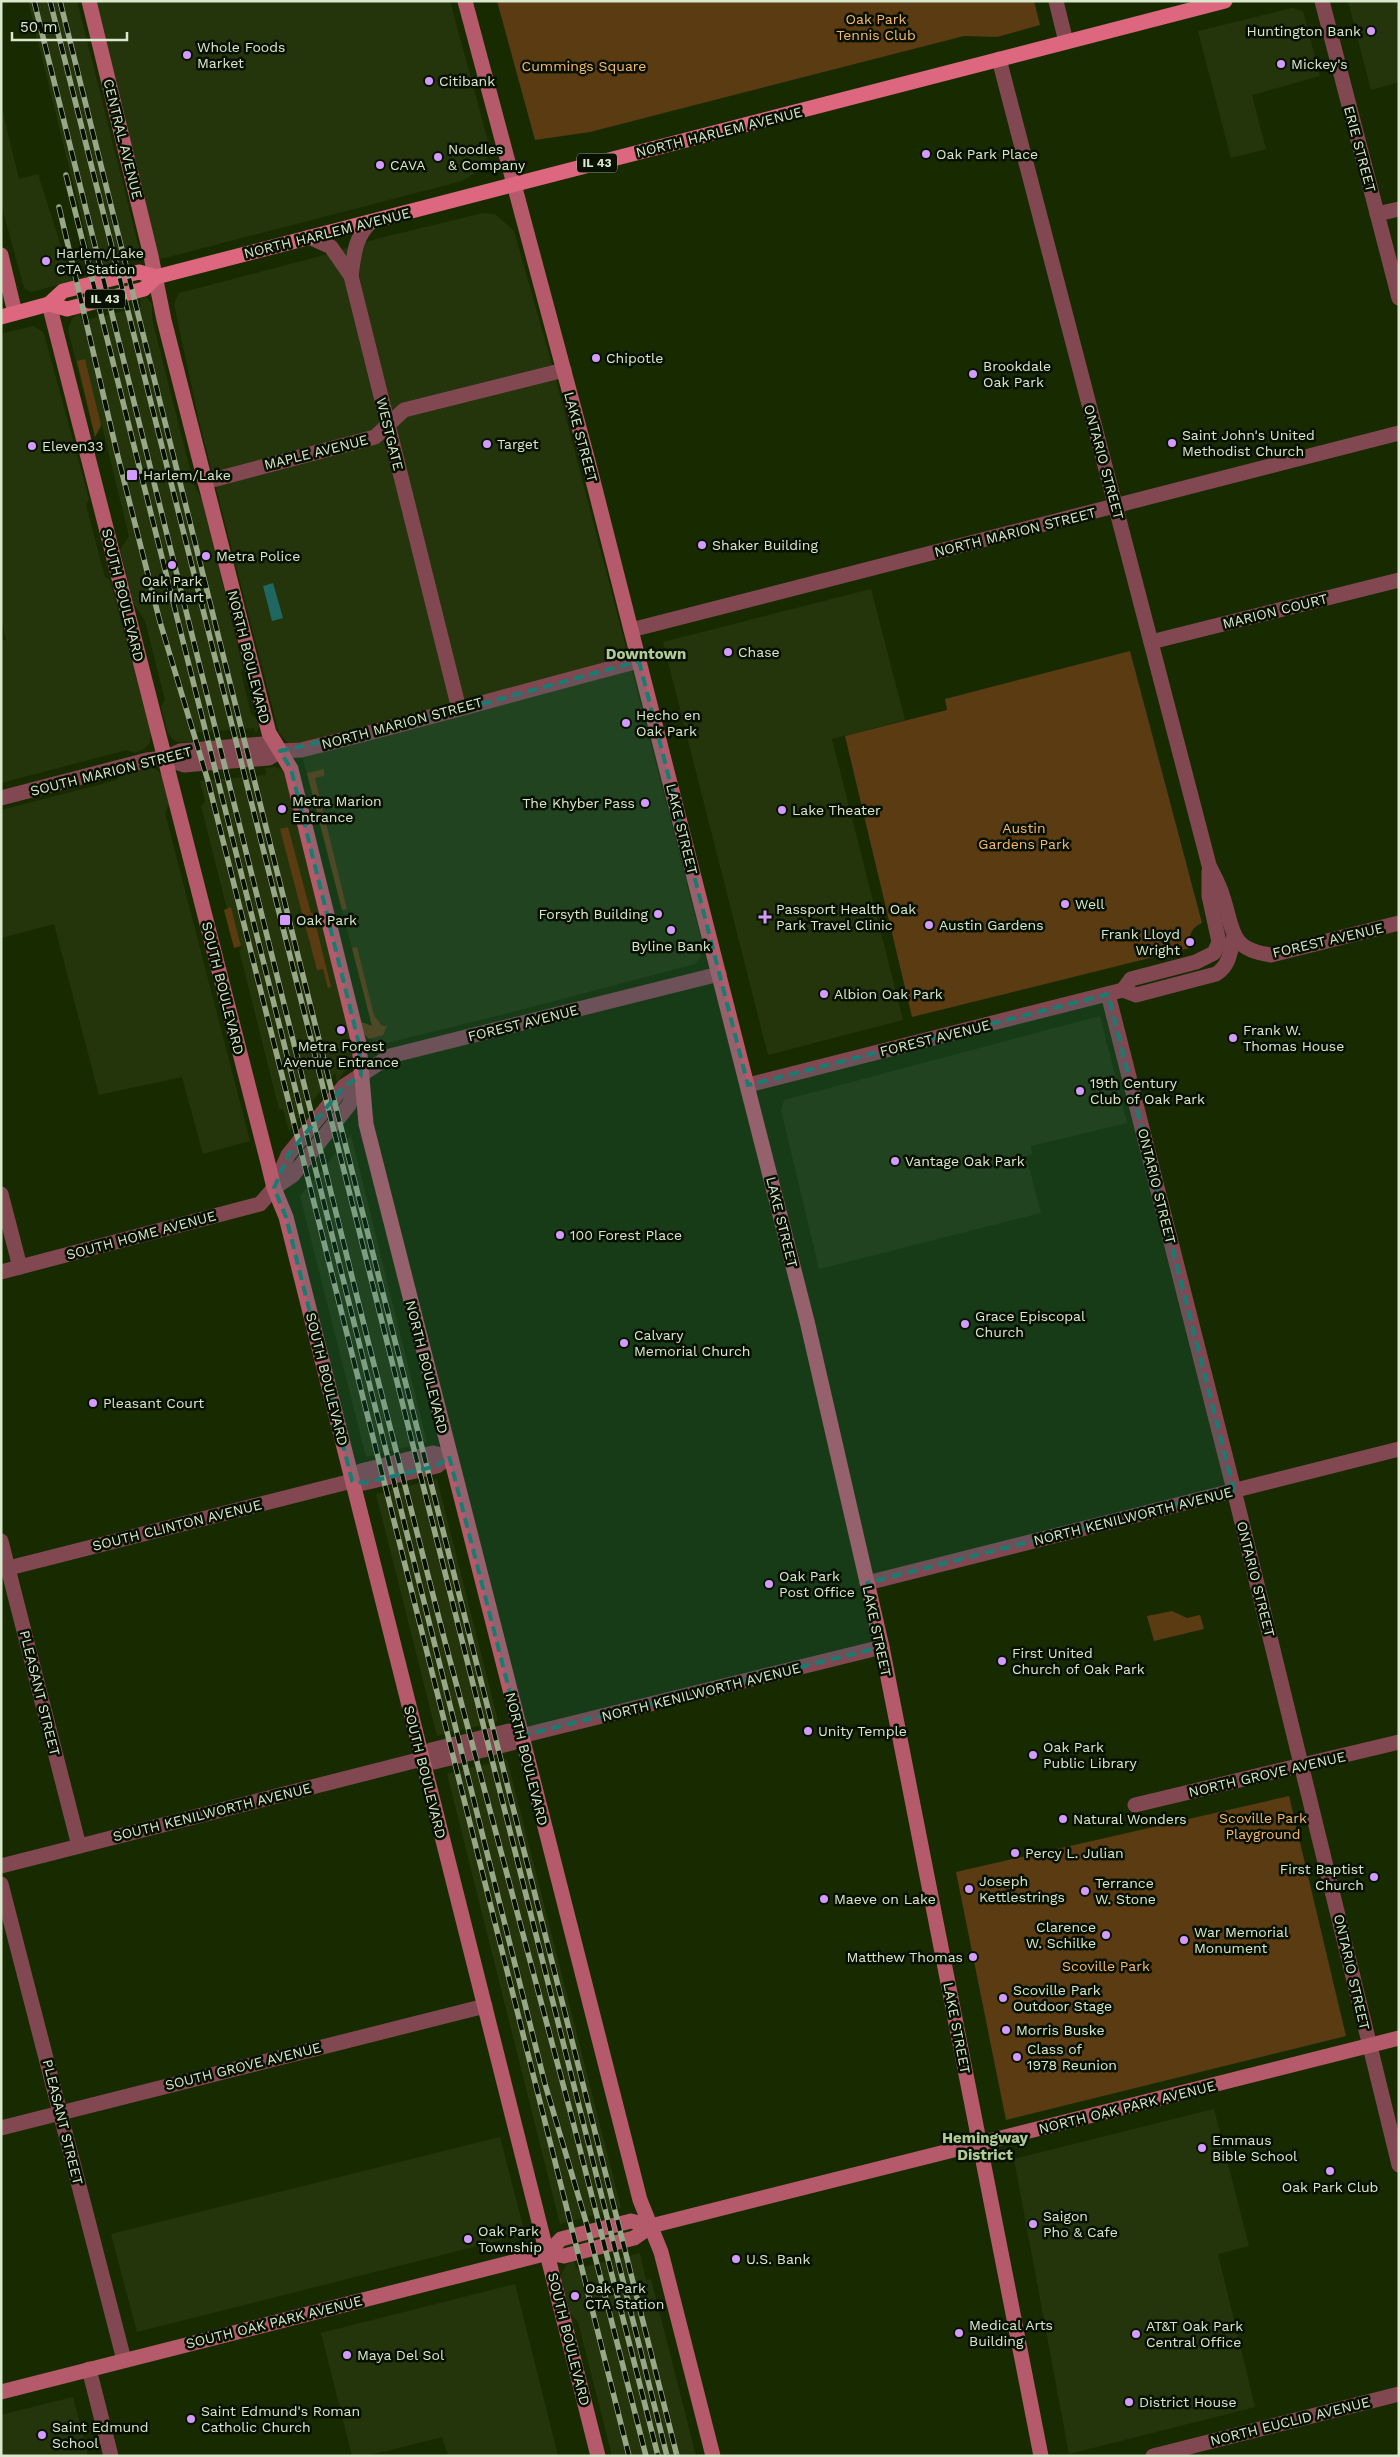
<svg xmlns="http://www.w3.org/2000/svg" width="1400" height="2457" font-family="'Work Sans',sans-serif">
	<style>
		.built { fill: #24350b }
		.green { fill: #5a3b12 }
		.water { fill: #206762 }
		.lines { fill: none; stroke-linecap: round; stroke-linejoin: round }
		.street { stroke: #814852; stroke-width: 15 }
		.secondary { stroke: #b55a6b; stroke-width: 15 }
		.primary { stroke: #dd677e; stroke-width: 15 }
		.rail-casing { stroke: #97a787; stroke-width: 5.5 }
		.rail { stroke: #081101; stroke-width: 4; stroke-dasharray: 11; stroke-linecap: butt }
		.marked { fill: #197c73; fill-opacity: 0.2; stroke: #197c73; stroke-width: 4; stroke-dasharray: 10 6; stroke-linejoin: round }
		.poi-dot { fill: #d39cfc; stroke: #081101; stroke-width: 2 }
		.labels { text-anchor: middle; stroke-width: 5; stroke-linejoin: round; paint-order: stroke }
		.shield { fill: #081101; stroke: #9ba890; stroke-width: 1 }
		.shield-label { font-size: 12px; font-weight: bold; fill: #dae8ce }
		.park-label { font-size: 14px; fill: #f8ba70; stroke: #081101 }
		.poi-label { font-size: 14px; fill: #dae8ce; stroke: #081101; text-anchor: start }
		.street-label { font-size: 14px; fill: #dae8ce; stroke: #081101 }
		.neighbourhood-label { font-size: 15px; font-weight: bold; fill: #b1cb98; stroke: #081101 }
	</style>
	<rect width="100%" height="100%" fill="#182b00"/>
	<g class="built">
		<path d="M 28,1 L 77,1 L 141,256 L 94,268 Z"/>
		<path d="M 92,1 L 450,1 L 487,137 L 489,149 L 487,158 L 480,170 L 462,181 L 157,260 Z"/>
		<path d="M 1348,1 L 1399,1 L 1399,82 L 1371,90 Z"/>
		<path d="M 1292,8 L 1303,11 L 1320,76 L 1252,95 L 1266,149 L 1231,158 L 1198,31 Z"/>
		<path d="M 1,105 L 19,179 L 38,174 L 72,281 L 31,292 L 25,289 L 23,284 L 1,204 Z"/>
		<path d="M 483,213 L 495,214 L 514,231 L 551,361 L 622,632 L 701,939 L 701,957 L 695,964 L 513,1012 L 387,1043 L 376,1043 L 363,1033 L 361,1022 L 372,1026 L 303,759 L 279,733 L 199,421 L 174,304 L 179,293 L 317,257 L 376,239 Z"/>
		<path d="M 146,297 L 152,304 L 152,319 L 194,485 L 202,499 L 243,668 L 241,672 L 251,714 L 257,719 L 259,726 L 256,734 L 254,728 L 190,733 L 192,742 L 177,742 L 172,738 L 168,733 L 161,707 L 165,700 L 145,621 L 133,603 L 120,550 L 129,536 L 102,426 L 95,437 L 68,330 L 72,319 L 79,313 L 82,321 L 141,307 L 140,298 Z"/>
		<path d="M 33,326 L 42,331 L 44,334 L 89,499 L 86,505 L 105,577 L 110,580 L 151,733 L 150,742 L 144,749 L 135,753 L 127,750 L 1,783 L 1,641 L 6,639 L 1,620 L 1,334 Z"/>
		<path d="M 871,589 L 905,720 L 832,739 L 903,1020 L 768,1055 L 663,642 Z"/>
		<path d="M 149,766 L 157,770 L 164,778 L 170,803 L 165,813 L 250,1141 L 203,1154 L 182,1077 L 99,1095 L 54,924 L 1,938 L 1,810 L 117,780 L 122,773 Z"/>
		<path d="M 276,767 L 284,771 L 352,1039 L 353,1055 L 351,1063 L 337,1082 L 335,1073 L 289,1131 L 283,1109 L 279,1109 L 239,950 L 242,949 L 231,908 L 227,909 L 201,806 L 205,802 L 200,781 L 266,775 L 265,768 Z"/>
		<path d="M 1100,1016 L 1127,1123 L 1031,1146 L 1032,1154 L 1026,1156 L 1041,1213 L 819,1269 L 781,1110 L 784,1100 Z"/>
		<path d="M 351,1135 L 427,1442 L 366,1457 L 300,1196 Z"/>
		<path d="M 437,1479 L 498,1721 L 437,1736 L 376,1494 Z"/>
		<path d="M 507,1759 L 621,2208 L 560,2224 L 447,1774 Z"/>
		<path d="M 1214,2109 L 1249,2246 L 1218,2254 L 1255,2407 L 1069,2454 L 1014,2159 Z"/>
		<path d="M 500,2137 L 525,2234 L 137,2332 L 111,2234 Z"/>
		<path d="M 640,2253 L 646,2280 L 651,2279 L 696,2456 L 612,2456 L 578,2322 L 570,2313 L 561,2276 L 566,2265 L 574,2261 L 576,2269 Z"/>
		<path d="M 515,2284 L 558,2456 L 448,2456 L 442,2437 L 366,2456 L 352,2456 L 321,2333 Z"/>
		<path d="M 73,2397 L 88,2456 L 1,2456 L 1,2415 Z"/>
	</g>
	<g class="green">
		<path d="M 497,1 L 1034,1 L 1040,25 L 997,37 L 964,36 L 590,132 L 535,140 Z"/>
		<path d="M 85,359 L 101,425 L 95,437 L 77,361 Z"/>
		<path d="M 1130,651 L 1202,923 C 1191,927 1188,937 1190,948 L 912,1017 L 845,736 L 947,710 L 945,699 Z"/>
		<path d="M 324,769 L 324,776 L 315,778 L 347,909 L 342,910 L 307,773 Z"/>
		<path d="M 288,827 L 311,913 L 313,913 L 331,987 L 328,988 L 323,969 L 317,970 L 280,829 Z"/>
		<path d="M 231,907 L 241,946 L 234,948 L 224,910 Z"/>
		<path d="M 357,947 L 374,1015 L 382,1026 L 387,1026 L 383,1035 L 369,1039 L 363,1033 L 361,1022 L 372,1026 L 352,948 Z"/>
		<path d="M 1172,1611 L 1187,1618 L 1200,1615 L 1204,1629 L 1154,1641 L 1147,1616 Z"/>
		<path d="M 1289,1796 L 1346,2036 L 1006,2120 L 956,1872 Z"/>
	</g>
	<path class="water" d="M 273,583 L 283,618 L 272,621 L 263,586 Z"/>
	<g class="lines">
		<g class="street">
			<path d="M 1056,1 L 1066,42"/>
			<path d="M 1322,1 L 1399,298"/>
			<path d="M 999,59 L 1209,865 C 1214,876 1220,886 1223,897 C 1234,931 1229,949 1271,955 L 1399,923"/>
			<path d="M 1377,214 L 1399,209"/>
			<path d="M 309,237 L 331,247 L 351,276 L 459,709"/>
			<path d="M 351,276 C 354,255 355,236 371,222"/>
			<path d="M 205,482 L 375,437 L 404,410 L 564,370"/>
			<path d="M 631,630 L 1399,433"/>
			<path d="M 1151,642 L 1399,580"/>
			<path d="M 164,758 L 184,765 L 269,758 L 280,751 L 301,750 C 414,723 526,690 639,661"/>
			<path d="M 1,798 L 147,760 L 164,758 L 180,751 L 263,744 L 280,751"/>
			<path d="M 1123,990 L 1131,979 L 1196,962 L 1214,953 L 1219,942 L 1209,896 L 1209,871"/>
			<path d="M 1108,994 L 1234,1490 L 1399,2165"/>
			<path d="M 748,1085 L 1123,990 L 1136,995 L 1216,974 C 1230,965 1230,952 1234,936"/>
			<path d="M 274,1188 L 288,1155 L 344,1086 L 390,1056 L 719,974"/>
			<path d="M 1,1194 L 20,1267"/>
			<path d="M 1,1272 L 260,1204 L 274,1188 L 293,1175 L 349,1105 L 361,1076"/>
			<path d="M 352,1481 L 361,1471 L 433,1453 L 449,1457"/>
			<path d="M 1,1541 L 79,1846"/>
			<path d="M 1,1570 L 352,1481 L 364,1483 L 437,1466 L 449,1457"/>
			<path d="M 867,1583 L 1399,1449"/>
			<path d="M 422,1759 L 431,1750 L 509,1731 L 521,1736"/>
			<path d="M 1135,1805 L 1399,1742"/>
			<path d="M 1,1866 L 422,1759 L 434,1762 L 512,1743 L 521,1736 L 882,1647"/>
			<path d="M 1,1884 L 124,2360"/>
			<path d="M 1,2128 L 485,2006"/>
			<path d="M 89,2369 L 111,2456"/>
			<path d="M 1153,2456 L 1399,2394"/>
		</g>
		<g class="secondary">
			<path d="M 89,1 L 151,256 L 164,320 L 269,733 L 291,769 L 359,1044 L 366,1124 L 640,2200 L 661,2252 L 713,2456"/>
			<path d="M 465,1 L 588,461 L 807,1321 L 882,1647 L 1041,2456"/>
			<path d="M 1,255 L 15,313"/>
			<path d="M 49,304 L 268,1163 L 274,1188 L 286,1217 L 598,2456"/>
			<path d="M 548,2253 L 561,2239 L 631,2221 L 651,2226"/>
			<path d="M 1,2392 L 548,2253 L 564,2256 L 634,2238 L 651,2226 L 1399,2038"/>
		</g>
		<g class="primary">
			<path d="M 49,304 L 63,291 L 139,272 L 156,277"/>
			<path d="M 1,317 L 49,304 L 67,309 L 144,289 L 156,277 L 1225,1"/>
		</g>
		<defs>
			<g id="rail">
				<path d="M 34,1 L 369,1345 L 444,1638 L 572,2118 L 658,2456"/>
				<path d="M 50,1 L 667,2456"/>
				<path d="M 60,1 L 329,1080 L 677,2456"/>
				<path d="M 66,175 L 545,2084 L 587,2225 L 646,2456"/>
				<path d="M 59,207 L 117,453 L 160,622 L 208,781 L 629,2456"/>
			</g>
		</defs>
		<use href="#rail" class="rail-casing"/>
		<use href="#rail" class="rail"/>
	</g>
	<path class="marked" d="M 639,661 L 748,1085 L 1108,994 L 1234,1490 L 867,1583 L 882,1647 L 521,1736 L 449,1456 L 437,1466 L 364,1483 L 352,1481 L 286,1217 L 274,1188 L 288,1155 L 344,1086 L 361,1076 L 359,1044 L 291,769 L 280,751 L 444,714 Z"/>
	<g class="poi-dot">
		<circle cx="1371" cy="31" r="5"/>
		<circle cx="187" cy="55" r="5"/>
		<circle cx="1281" cy="64" r="5"/>
		<circle cx="429" cy="81" r="5"/>
		<circle cx="926" cy="154" r="5"/>
		<circle cx="438" cy="157" r="5"/>
		<circle cx="380" cy="165" r="5"/>
		<circle cx="46" cy="261" r="5"/>
		<circle cx="596" cy="358" r="5"/>
		<circle cx="973" cy="374" r="5"/>
		<circle cx="1172" cy="443" r="5"/>
		<circle cx="487" cy="444" r="5"/>
		<circle cx="32" cy="446" r="5"/>
		<rect x="126" y="469" width="12" height="12" rx="2.5"/>
		<circle cx="702" cy="545" r="5"/>
		<circle cx="206" cy="556" r="5"/>
		<circle cx="172" cy="565" r="5"/>
		<circle cx="728" cy="652" r="5"/>
		<circle cx="626" cy="723" r="5"/>
		<circle cx="645" cy="803" r="5"/>
		<circle cx="282" cy="809" r="5"/>
		<circle cx="782" cy="810" r="5"/>
		<circle cx="1065" cy="904" r="5"/>
		<circle cx="658" cy="914" r="5"/>
		<path d="M762.5 909.5h5v5h5v5h-5v5h-5v-5h-5v-5h5z"/>
		<rect x="279" y="914" width="12" height="12" rx="2.5"/>
		<circle cx="929" cy="925" r="5"/>
		<circle cx="671" cy="930" r="5"/>
		<circle cx="1190" cy="942" r="5"/>
		<circle cx="824" cy="994" r="5"/>
		<circle cx="341" cy="1030" r="5"/>
		<circle cx="1233" cy="1038" r="5"/>
		<circle cx="1080" cy="1091" r="5"/>
		<circle cx="895" cy="1161" r="5"/>
		<circle cx="560" cy="1235" r="5"/>
		<circle cx="965" cy="1324" r="5"/>
		<circle cx="624" cy="1343" r="5"/>
		<circle cx="93" cy="1403" r="5"/>
		<circle cx="769" cy="1584" r="5"/>
		<circle cx="1002" cy="1661" r="5"/>
		<circle cx="808" cy="1731" r="5"/>
		<circle cx="1033" cy="1755" r="5"/>
		<circle cx="1063" cy="1819" r="5"/>
		<circle cx="1015" cy="1853" r="5"/>
		<circle cx="1374" cy="1877" r="5"/>
		<circle cx="969" cy="1889" r="5"/>
		<circle cx="1085" cy="1891" r="5"/>
		<circle cx="824" cy="1899" r="5"/>
		<circle cx="1106" cy="1935" r="5"/>
		<circle cx="1184" cy="1940" r="5"/>
		<circle cx="973" cy="1957" r="5"/>
		<circle cx="1003" cy="1998" r="5"/>
		<circle cx="1006" cy="2030" r="5"/>
		<circle cx="1017" cy="2057" r="5"/>
		<circle cx="1202" cy="2148" r="5"/>
		<circle cx="1330" cy="2171" r="5"/>
		<circle cx="1033" cy="2224" r="5"/>
		<circle cx="468" cy="2239" r="5"/>
		<circle cx="736" cy="2259" r="5"/>
		<circle cx="575" cy="2296" r="5"/>
		<circle cx="959" cy="2333" r="5"/>
		<circle cx="1136" cy="2334" r="5"/>
		<circle cx="347" cy="2355" r="5"/>
		<circle cx="1129" cy="2402" r="5"/>
		<circle cx="191" cy="2419" r="5"/>
		<circle cx="42" cy="2435" r="5"/>
	</g>
	<g class="labels">
		<g class="shield">
			<rect x="577" y="153.5" width="40" height="19" rx="4"/>
			<rect x="85" y="289.5" width="40" height="19" rx="4"/>
		</g>
		<g class="shield-label">
			<text x="597" y="167">IL 43</text>
			<text x="105" y="303">IL 43</text>
		</g>
		<g class="park-label">
			<text x="876" y="24">Oak Park<tspan x="876" dy="16">Tennis Club</tspan></text>
			<text x="584" y="71">Cummings Square</text>
			<text x="1024" y="833">Austin<tspan x="1024" dy="16">Gardens Park</tspan></text>
			<text x="1263" y="1823">Scoville Park<tspan x="1263" dy="16">Playground</tspan></text>
			<text x="1106" y="1971">Scoville Park</text>
		</g>
		<g class="poi-label">
			<text x="1361" y="36" text-anchor="end">Huntington Bank</text>
			<text x="197" y="52">Whole Foods<tspan x="197" dy="16">Market</tspan></text>
			<text x="1291" y="69">Mickey's</text>
			<text x="439" y="86">Citibank</text>
			<text x="448" y="154">Noodles<tspan x="448" dy="16">&amp; Company</tspan></text>
			<text x="936" y="159">Oak Park Place</text>
			<text x="390" y="170">CAVA</text>
			<text x="56" y="258">Harlem/Lake<tspan x="56" dy="16">CTA Station</tspan></text>
			<text x="606" y="363">Chipotle</text>
			<text x="983" y="371">Brookdale<tspan x="983" dy="16">Oak Park</tspan></text>
			<text x="1182" y="440">Saint John's United<tspan x="1182" dy="16">Methodist Church</tspan></text>
			<text x="497" y="449">Target</text>
			<text x="42" y="451">Eleven33</text>
			<text x="143" y="480">Harlem/Lake</text>
			<text x="712" y="550">Shaker Building</text>
			<text x="216" y="561">Metra Police</text>
			<text x="172" y="586" text-anchor="middle">Oak Park<tspan x="172" dy="16">Mini Mart</tspan></text>
			<text x="738" y="657">Chase</text>
			<text x="636" y="720">Hecho en<tspan x="636" dy="16">Oak Park</tspan></text>
			<text x="292" y="806">Metra Marion<tspan x="292" dy="16">Entrance</tspan></text>
			<text x="635" y="808" text-anchor="end">The Khyber Pass</text>
			<text x="792" y="815">Lake Theater</text>
			<text x="1075" y="909">Well</text>
			<text x="776" y="914">Passport Health Oak<tspan x="776" dy="16">Park Travel Clinic</tspan></text>
			<text x="648" y="919" text-anchor="end">Forsyth Building</text>
			<text x="296" y="925">Oak Park</text>
			<text x="939" y="930">Austin Gardens</text>
			<text x="1180" y="939" text-anchor="end">Frank Lloyd<tspan x="1180" dy="16">Wright</tspan></text>
			<text x="671" y="951" text-anchor="middle">Byline Bank</text>
			<text x="834" y="999">Albion Oak Park</text>
			<text x="1243" y="1035">Frank W.<tspan x="1243" dy="16">Thomas House</tspan></text>
			<text x="341" y="1051" text-anchor="middle">Metra Forest<tspan x="341" dy="16">Avenue Entrance</tspan></text>
			<text x="1090" y="1088">19th Century<tspan x="1090" dy="16">Club of Oak Park</tspan></text>
			<text x="905" y="1166">Vantage Oak Park</text>
			<text x="570" y="1240">100 Forest Place</text>
			<text x="975" y="1321">Grace Episcopal<tspan x="975" dy="16">Church</tspan></text>
			<text x="634" y="1340">Calvary<tspan x="634" dy="16">Memorial Church</tspan></text>
			<text x="103" y="1408">Pleasant Court</text>
			<text x="779" y="1581">Oak Park<tspan x="779" dy="16">Post Office</tspan></text>
			<text x="1012" y="1658">First United<tspan x="1012" dy="16">Church of Oak Park</tspan></text>
			<text x="818" y="1736">Unity Temple</text>
			<text x="1043" y="1752">Oak Park<tspan x="1043" dy="16">Public Library</tspan></text>
			<text x="1073" y="1824">Natural Wonders</text>
			<text x="1025" y="1858">Percy L. Julian</text>
			<text x="1364" y="1874" text-anchor="end">First Baptist<tspan x="1364" dy="16">Church</tspan></text>
			<text x="979" y="1886">Joseph<tspan x="979" dy="16">Kettlestrings</tspan></text>
			<text x="1095" y="1888">Terrance<tspan x="1095" dy="16">W. Stone</tspan></text>
			<text x="834" y="1904">Maeve on Lake</text>
			<text x="1096" y="1932" text-anchor="end">Clarence<tspan x="1096" dy="16">W. Schilke</tspan></text>
			<text x="1194" y="1937">War Memorial<tspan x="1194" dy="16">Monument</tspan></text>
			<text x="963" y="1962" text-anchor="end">Matthew Thomas</text>
			<text x="1013" y="1995">Scoville Park<tspan x="1013" dy="16">Outdoor Stage</tspan></text>
			<text x="1016" y="2035">Morris Buske</text>
			<text x="1027" y="2054">Class of<tspan x="1027" dy="16">1978 Reunion</tspan></text>
			<text x="1212" y="2145">Emmaus<tspan x="1212" dy="16">Bible School</tspan></text>
			<text x="1330" y="2192" text-anchor="middle">Oak Park Club</text>
			<text x="1043" y="2221">Saigon<tspan x="1043" dy="16">Pho &amp; Cafe</tspan></text>
			<text x="478" y="2236">Oak Park<tspan x="478" dy="16">Township</tspan></text>
			<text x="746" y="2264">U.S. Bank</text>
			<text x="585" y="2293">Oak Park<tspan x="585" dy="16">CTA Station</tspan></text>
			<text x="969" y="2330">Medical Arts<tspan x="969" dy="16">Building</tspan></text>
			<text x="1146" y="2331">AT&amp;T Oak Park<tspan x="1146" dy="16">Central Office</tspan></text>
			<text x="357" y="2360">Maya Del Sol</text>
			<text x="1139" y="2407">District House</text>
			<text x="201" y="2416">Saint Edmund's Roman<tspan x="201" dy="16">Catholic Church</tspan></text>
			<text x="52" y="2432">Saint Edmund<tspan x="52" dy="16">School</tspan></text>
		</g>
		<g class="street-label">
			<text transform="translate(719 132) rotate(-14)" y="5">NORTH HARLEM AVENUE</text>
			<text transform="translate(123 139) rotate(76)" y="5">CENTRAL AVENUE</text>
			<text transform="translate(1360 149) rotate(75)" y="5">ERIE STREET</text>
			<text transform="translate(327 233) rotate(-14)" y="5">NORTH HARLEM AVENUE</text>
			<text transform="translate(390 434) rotate(76)" y="5">WESTGATE</text>
			<text transform="translate(581 437) rotate(75)" y="5">LAKE STREET</text>
			<text transform="translate(316 452) rotate(-14)" y="5">MAPLE AVENUE</text>
			<text transform="translate(1104 462) rotate(75)" y="5">ONTARIO STREET</text>
			<text transform="translate(1015 532) rotate(-14)" y="5">NORTH MARION STREET</text>
			<text transform="translate(123 595) rotate(76)" y="5">SOUTH BOULEVARD</text>
			<text transform="translate(1275 611) rotate(-14)" y="5">MARION COURT</text>
			<text transform="translate(249 657) rotate(76)" y="5">NORTH BOULEVARD</text>
			<text transform="translate(402 723) rotate(-15)" y="5">NORTH MARION STREET</text>
			<text transform="translate(111 771) rotate(-14)" y="5">SOUTH MARION STREET</text>
			<text transform="translate(682 829) rotate(76)" y="5">LAKE STREET</text>
			<text transform="translate(1328 940) rotate(-13)" y="5">FOREST AVENUE</text>
			<text transform="translate(223 988) rotate(76)" y="5">SOUTH BOULEVARD</text>
			<text transform="translate(523 1023) rotate(-14)" y="5">FOREST AVENUE</text>
			<text transform="translate(935 1038) rotate(-14)" y="5">FOREST AVENUE</text>
			<text transform="translate(1157 1186) rotate(76)" y="5">ONTARIO STREET</text>
			<text transform="translate(782 1222) rotate(76)" y="5">LAKE STREET</text>
			<text transform="translate(141 1235) rotate(-15)" y="5">SOUTH HOME AVENUE</text>
			<text transform="translate(427 1367) rotate(76)" y="5">NORTH BOULEVARD</text>
			<text transform="translate(327 1379) rotate(76)" y="5">SOUTH BOULEVARD</text>
			<text transform="translate(1133 1516) rotate(-14)" y="5">NORTH KENILWORTH AVENUE</text>
			<text transform="translate(177 1525) rotate(-14)" y="5">SOUTH CLINTON AVENUE</text>
			<text transform="translate(1256 1579) rotate(76)" y="5">ONTARIO STREET</text>
			<text transform="translate(877 1631) rotate(78)" y="5">LAKE STREET</text>
			<text transform="translate(701 1692) rotate(-14)" y="5">NORTH KENILWORTH AVENUE</text>
			<text transform="translate(40 1693) rotate(76)" y="5">PLEASANT STREET</text>
			<text transform="translate(527 1759) rotate(76)" y="5">NORTH BOULEVARD</text>
			<text transform="translate(425 1772) rotate(76)" y="5">SOUTH BOULEVARD</text>
			<text transform="translate(1267 1774) rotate(-13)" y="5">NORTH GROVE AVENUE</text>
			<text transform="translate(212 1812) rotate(-14)" y="5">SOUTH KENILWORTH AVENUE</text>
			<text transform="translate(1352 1972) rotate(77)" y="5">ONTARIO STREET</text>
			<text transform="translate(957 2028) rotate(79)" y="5">LAKE STREET</text>
			<text transform="translate(243 2066) rotate(-14)" y="5">SOUTH GROVE AVENUE</text>
			<text transform="translate(1127 2107) rotate(-14)" y="5">NORTH OAK PARK AVENUE</text>
			<text transform="translate(63 2122) rotate(76)" y="5">PLEASANT STREET</text>
			<text transform="translate(274 2322) rotate(-14)" y="5">SOUTH OAK PARK AVENUE</text>
			<text transform="translate(569 2339) rotate(76)" y="5">SOUTH BOULEVARD</text>
			<text transform="translate(1290 2421) rotate(-14)" y="5">NORTH EUCLID AVENUE</text>
		</g>
		<g class="neighbourhood-label">
			<text x="646" y="659">Downtown</text>
			<text x="985" y="2143">Hemingway<tspan x="985" dy="17">District</tspan></text>
		</g>
	</g>
	<rect width="1400" height="2457" fill="none" stroke="#dae8ce" stroke-width="5"/>
	<path d="M12 32v8h115v-8" fill="none" stroke="#dae8ce" stroke-width="2.5"/>
	<text x="20" y="32" font-size="15" fill="#dae8ce" stroke="#081101" stroke-width="4" paint-order="stroke">50 m</text>
</svg>
